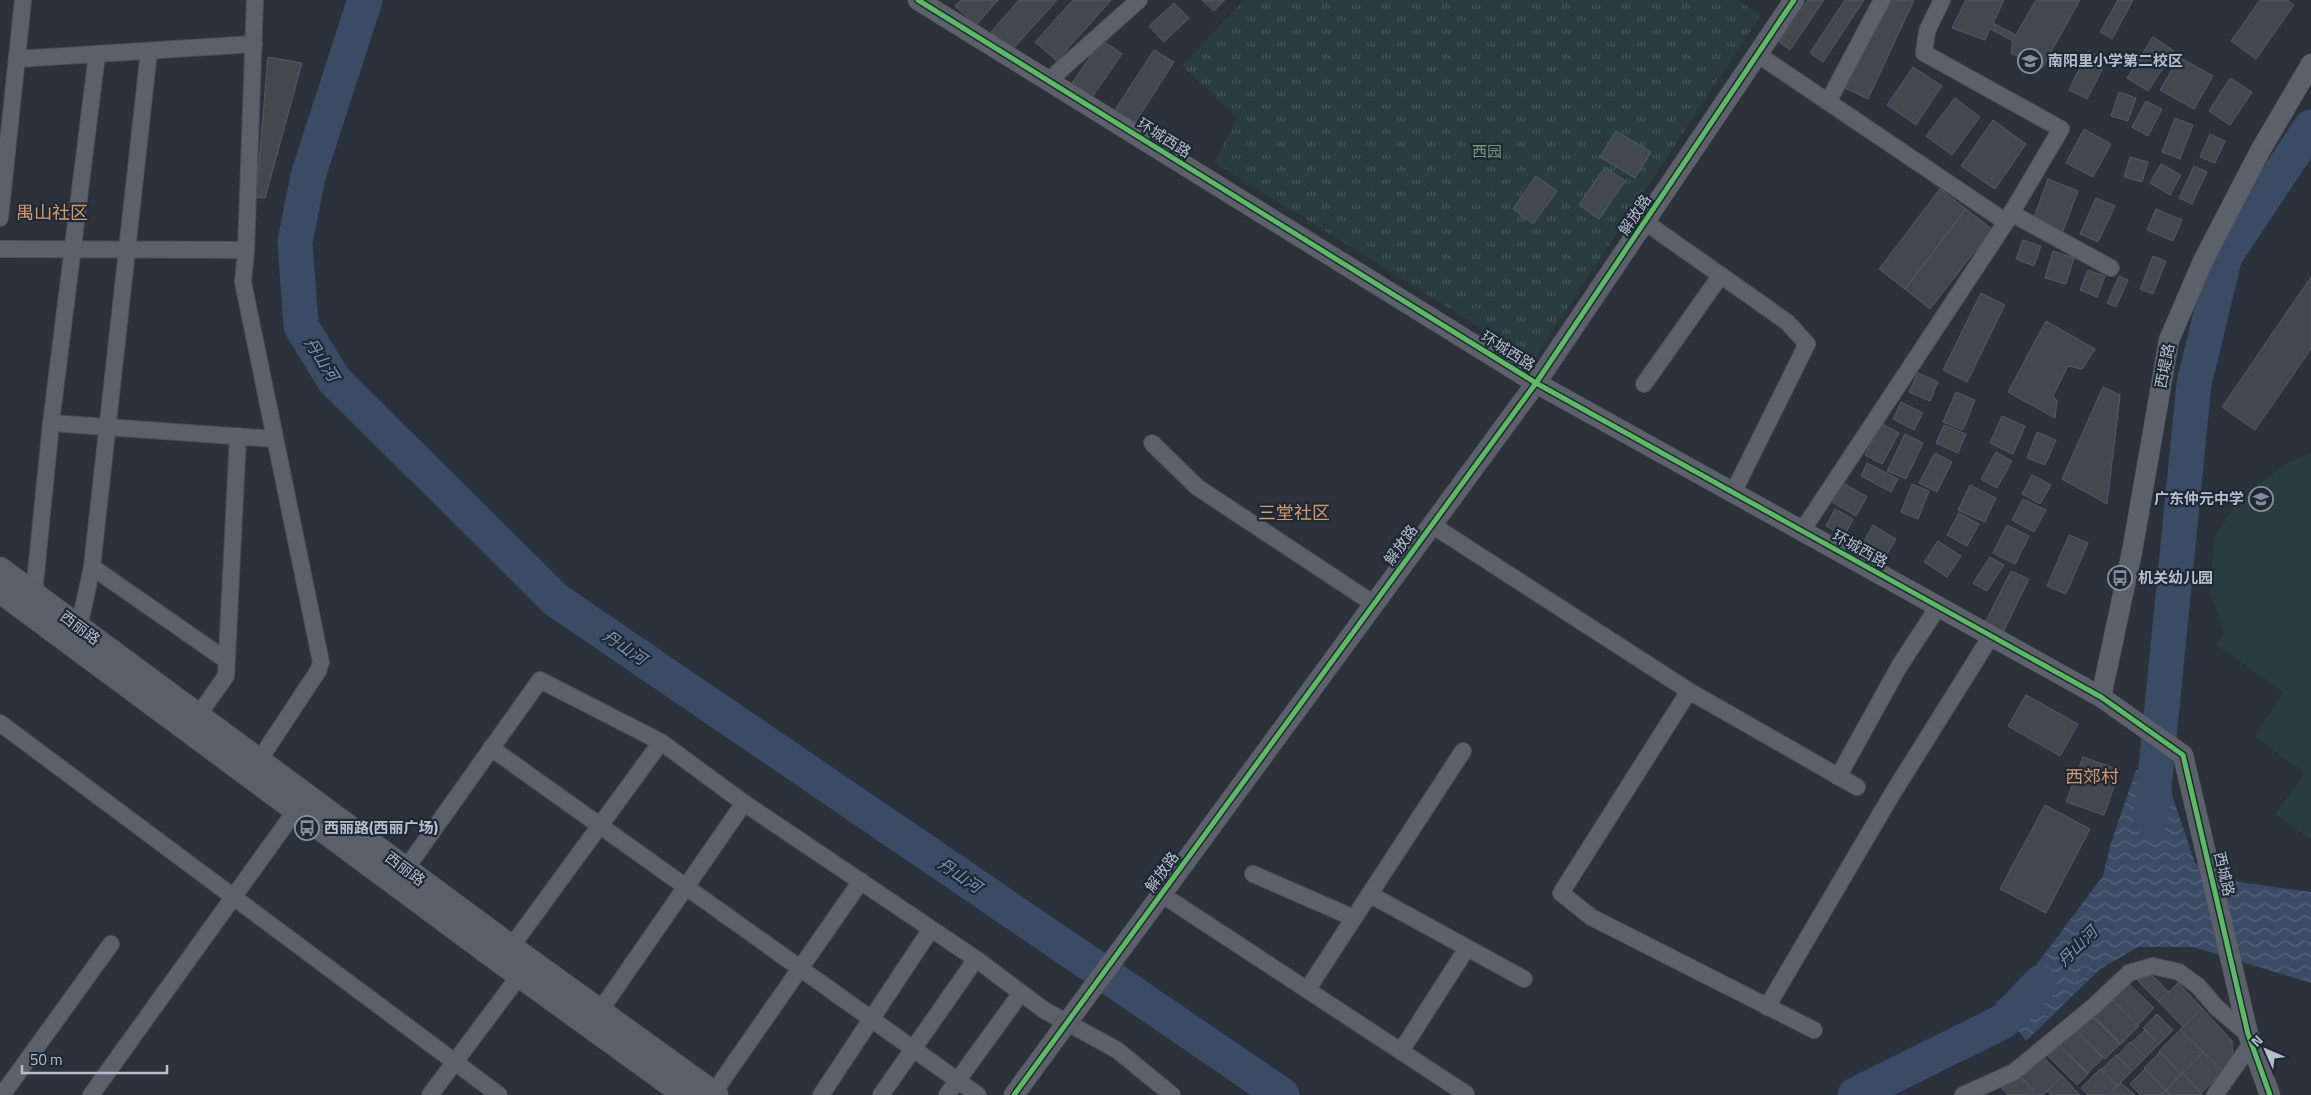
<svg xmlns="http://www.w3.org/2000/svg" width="2311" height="1095" font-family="'Titillium Web','Noto Sans SC',sans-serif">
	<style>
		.park { fill: url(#park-tufts) }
		.pitch { fill: #293d41 }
		.water { fill: url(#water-waves) }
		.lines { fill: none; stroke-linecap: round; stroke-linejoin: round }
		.river { stroke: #3a4b66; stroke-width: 35 }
		.building { fill: #43484f; stroke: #545a63 }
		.minor-casing { stroke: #4a4e55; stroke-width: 18 }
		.tertiary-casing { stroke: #4a4e55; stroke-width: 21 }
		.secondary-casing { stroke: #4a4e55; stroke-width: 25 }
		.minor { stroke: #5c6169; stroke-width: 16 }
		.tertiary { stroke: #5c6169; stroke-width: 20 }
		.secondary { stroke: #5b5f67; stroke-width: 24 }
		.tertiary-bridge-casing { stroke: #4a4e55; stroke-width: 21; stroke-linecap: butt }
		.tertiary-bridge { stroke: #5c6169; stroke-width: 20 }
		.cycleway-casing { stroke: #1f2836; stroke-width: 8 }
		.cycleway { stroke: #5cba63; stroke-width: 5 }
		.labels { text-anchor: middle; stroke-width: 4.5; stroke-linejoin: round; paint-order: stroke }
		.poi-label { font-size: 15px; font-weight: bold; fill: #b7becb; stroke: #1f2836; text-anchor: start }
		.street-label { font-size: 15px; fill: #b7becb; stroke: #1f2836 }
		.park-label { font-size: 15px; fill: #6e9c7a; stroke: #1f2836 }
		.water-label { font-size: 16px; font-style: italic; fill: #7e94b2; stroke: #1f2836 }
		.quarter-label { font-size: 18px; fill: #d69a67; stroke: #1f2836 }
	</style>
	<defs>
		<pattern id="park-tufts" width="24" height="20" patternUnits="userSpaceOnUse" patternTransform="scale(1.25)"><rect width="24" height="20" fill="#293d41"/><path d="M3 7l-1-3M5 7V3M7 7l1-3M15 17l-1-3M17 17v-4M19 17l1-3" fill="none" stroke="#46575b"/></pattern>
		<pattern id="water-waves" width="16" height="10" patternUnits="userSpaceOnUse" patternTransform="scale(1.25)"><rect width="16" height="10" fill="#3a4b66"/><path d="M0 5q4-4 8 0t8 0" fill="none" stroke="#54637b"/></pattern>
	</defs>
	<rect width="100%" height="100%" fill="#2c323b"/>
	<path class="park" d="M 1244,0 L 1738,0 L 1760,16 L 1533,360 L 1215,163 L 1237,116 L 1182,66 Z"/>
	<path class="pitch" d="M 2311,453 L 2311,840 L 2275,814 L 2305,773 L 2255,737 L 2283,692 L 2217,645 L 2224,631 L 2211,595 L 2211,570 L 2215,536 L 2234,507 L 2259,484 L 2289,462 Z"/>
	<path class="water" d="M 2136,770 L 2171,770 L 2172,795 L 2195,863 L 2239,882 L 2311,892 L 2311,983 L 2193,947 L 2138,947 L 2100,969 L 2026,1041 L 1996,1002 L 2022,984 L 2103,876 L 2110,846 Z"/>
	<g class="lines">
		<g class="river">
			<path d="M 365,0 L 308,176 L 295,242 L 301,326 L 334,380 L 556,600 L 1282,1095"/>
			<path d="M 2151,818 L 2194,384 L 2225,256 L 2311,127"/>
			<path d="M 1855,1095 L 2004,1021 L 2040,983"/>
		</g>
	</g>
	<g class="building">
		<path d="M 961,0 L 998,0 L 976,25 L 955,6 Z"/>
		<path d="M 1019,0 L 1057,0 L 1011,51 L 991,32 Z"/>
		<path d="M 1073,0 L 1111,0 L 1057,61 L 1035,42 Z"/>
		<path d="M 1202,0 L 1225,0 L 1214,11 Z"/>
		<path d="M 1808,0 L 1824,0 L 1790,50 L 1779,42 Z"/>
		<path d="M 1845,0 L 1864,0 L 1823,62 L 1810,53 Z"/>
		<path d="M 1883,0 L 1914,0 L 1868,99 L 1843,87 Z"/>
		<path d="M 1966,0 L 2004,0 L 1993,23 L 2016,35 L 2036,0 L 2080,0 L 2042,68 L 2011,53 L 2013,41 L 1990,29 L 1985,40 L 1952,28 Z"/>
		<path d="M 2118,0 L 2133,0 L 2112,39 L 2100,32 Z"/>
		<path d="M 2260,0 L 2287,0 L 2294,5 L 2256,59 L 2231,41 Z"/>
		<path d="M 1174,3 L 1189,18 L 1164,42 L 1149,26 Z"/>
		<path d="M 2153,37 L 2174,51 L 2148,91 L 2127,78 Z"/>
		<path d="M 1102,40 L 1122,54 L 1088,103 L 1068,89 Z"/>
		<path d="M 1154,50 L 1174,62 L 1133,126 L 1113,113 Z"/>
		<path d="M 2088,51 L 2107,60 L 2087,99 L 2069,90 Z"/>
		<path d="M 268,57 L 302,63 L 265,198 L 256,197 Z"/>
		<path d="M 2179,57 L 2213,76 L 2194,109 L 2160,90 Z"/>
		<path d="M 1913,67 L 1942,86 L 1916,125 L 1887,105 Z"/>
		<path d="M 2230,78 L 2252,92 L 2230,125 L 2209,111 Z"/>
		<path d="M 2119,92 L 2136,98 L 2128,121 L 2111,116 Z"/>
		<path d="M 1955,98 L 1980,117 L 1952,155 L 1926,136 Z"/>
		<path d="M 2146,101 L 2162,109 L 2148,136 L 2132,127 Z"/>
		<path d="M 2175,118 L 2193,125 L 2180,159 L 2162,152 Z"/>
		<path d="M 1993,120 L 2026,144 L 1995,189 L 1961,166 Z"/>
		<path d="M 2084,129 L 2111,144 L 2093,177 L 2066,163 Z"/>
		<path d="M 1616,131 L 1651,152 L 1635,178 L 1600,157 Z"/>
		<path d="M 2210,134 L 2225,141 L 2215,163 L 2200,157 Z"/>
		<path d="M 2130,157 L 2148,162 L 2142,182 L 2124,177 Z"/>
		<path d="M 2161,164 L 2181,175 L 2170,195 L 2150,183 Z"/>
		<path d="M 2194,166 L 2207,172 L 2192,204 L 2179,198 Z"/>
		<path d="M 1605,167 L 1625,181 L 1599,219 L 1579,205 Z"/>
		<path d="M 1536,176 L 1557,191 L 1533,224 L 1513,209 Z"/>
		<path d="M 2048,179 L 2078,191 L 2063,231 L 2033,220 Z"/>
		<path d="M 1940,189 L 1966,209 L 1905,289 L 1879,269 Z"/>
		<path d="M 2096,198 L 2115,206 L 2098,242 L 2080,234 Z"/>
		<path d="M 1966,209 L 1992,229 L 1930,309 L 1905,289 Z"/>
		<path d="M 2156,209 L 2182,220 L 2173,241 L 2147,230 Z"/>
		<path d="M 2023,240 L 2041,246 L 2034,266 L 2016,259 Z"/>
		<path d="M 2053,251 L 2074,258 L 2066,284 L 2045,278 Z"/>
		<path d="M 2153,256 L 2166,261 L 2153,294 L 2140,289 Z"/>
		<path d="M 2088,270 L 2105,276 L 2097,297 L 2080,290 Z"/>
		<path d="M 2119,276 L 2128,280 L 2116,307 L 2107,303 Z"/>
		<path d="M 2311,277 L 2311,349 L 2255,430 L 2222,407 Z"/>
		<path d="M 1981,293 L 2005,305 L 1967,382 L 1943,370 Z"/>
		<path d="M 2046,321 L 2095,349 L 2082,369 L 2068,366 L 2053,396 L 2057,401 L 2055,418 L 2008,392 Z"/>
		<path d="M 1918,373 L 1938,382 L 1930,401 L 1909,392 Z"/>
		<path d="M 2103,387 L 2120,395 L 2107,504 L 2062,479 Z"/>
		<path d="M 1956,392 L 1975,400 L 1963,430 L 1943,422 Z"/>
		<path d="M 1901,402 L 1923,413 L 1914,430 L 1893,419 Z"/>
		<path d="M 2002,416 L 2025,426 L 2013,454 L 1990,443 Z"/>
		<path d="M 1882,424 L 1899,433 L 1882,464 L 1865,455 Z"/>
		<path d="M 1944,425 L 1966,434 L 1958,453 L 1936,443 Z"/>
		<path d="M 2037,432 L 2056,440 L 2045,465 L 2027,458 Z"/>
		<path d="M 1905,434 L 1923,443 L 1906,479 L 1887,471 Z"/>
		<path d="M 1996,452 L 2012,461 L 1997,488 L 1981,479 Z"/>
		<path d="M 1935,453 L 1952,462 L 1937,492 L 1919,483 Z"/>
		<path d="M 1867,463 L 1898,479 L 1891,492 L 1861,476 Z"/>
		<path d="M 2032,475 L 2051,485 L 2040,504 L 2022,494 Z"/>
		<path d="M 1840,481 L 1867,497 L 1856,516 L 1829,500 Z"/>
		<path d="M 1912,484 L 1929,491 L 1918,519 L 1901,512 Z"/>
		<path d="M 1970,485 L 1996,498 L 1985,522 L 1958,510 Z"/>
		<path d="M 2023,499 L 2046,510 L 2034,532 L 2012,520 Z"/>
		<path d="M 1835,509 L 1853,519 L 1844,536 L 1826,526 Z"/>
		<path d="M 1959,513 L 1979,524 L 1967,546 L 1947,535 Z"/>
		<path d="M 1873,525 L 1896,539 L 1886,556 L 1863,543 Z"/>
		<path d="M 2007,525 L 2029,536 L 2015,564 L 1993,553 Z"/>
		<path d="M 2069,535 L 2088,543 L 2066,594 L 2047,586 Z"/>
		<path d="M 1938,541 L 1961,556 L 1947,577 L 1924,562 Z"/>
		<path d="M 1990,557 L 2004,565 L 1987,591 L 1973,583 Z"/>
		<path d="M 2011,571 L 2029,579 L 2003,632 L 1985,623 Z"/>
		<path d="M 2026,695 L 2078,724 L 2060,756 L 2008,726 Z"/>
		<path d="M 2083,757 L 2120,770 L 2104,815 L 2066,802 Z"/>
		<path d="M 2045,805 L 2090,829 L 2046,913 L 2000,889 Z"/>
		<path d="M 2148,971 L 2169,992 L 2159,1002 L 2138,981 Z"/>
		<path d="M 2127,982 L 2154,1008 L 2138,1025 L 2111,998 Z"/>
		<path d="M 2178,983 L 2202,1008 L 2183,1027 L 2159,1002 Z"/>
		<path d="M 2111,998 L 2139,1026 L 2121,1044 L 2093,1016 Z"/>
		<path d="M 2202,1008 L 2232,1041 L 2233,1061 L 2223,1072 L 2180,1030 Z"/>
		<path d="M 2090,1014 L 2120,1044 L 2105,1059 L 2075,1029 Z"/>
		<path d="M 2157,1014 L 2173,1030 L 2159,1044 L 2143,1028 Z"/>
		<path d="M 2075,1029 L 2103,1058 L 2088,1073 L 2059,1045 Z"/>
		<path d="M 2145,1030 L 2159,1044 L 2146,1057 L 2131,1043 Z"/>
		<path d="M 2180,1030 L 2203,1052 L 2181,1074 L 2159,1051 Z"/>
		<path d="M 2130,1042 L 2146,1057 L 2132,1071 L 2117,1056 Z"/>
		<path d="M 2059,1045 L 2088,1074 L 2077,1085 L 2048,1056 Z"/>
		<path d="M 2160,1052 L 2181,1074 L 2166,1090 L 2144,1068 Z"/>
		<path d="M 2203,1052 L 2223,1072 L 2201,1093 L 2182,1073 Z"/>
		<path d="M 2116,1055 L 2132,1071 L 2117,1086 L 2101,1070 Z"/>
		<path d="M 2042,1056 L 2062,1076 L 2043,1095 L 2038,1095 L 2021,1077 Z"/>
		<path d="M 2100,1069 L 2117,1086 L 2108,1095 L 2088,1095 L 2081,1088 Z"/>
		<path d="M 2145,1069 L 2166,1090 L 2160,1095 L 2141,1095 L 2130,1084 Z"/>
		<path d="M 2016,1072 L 2036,1095 L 2008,1095 L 2000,1086 Z"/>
		<path d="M 2182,1073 L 2203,1095 L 2171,1095 L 2166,1090 Z"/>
		<path d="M 2062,1076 L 2080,1095 L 2051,1095 L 2047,1091 Z"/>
		<path d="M 2121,1083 L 2135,1095 L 2110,1095 Z"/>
		<path d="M 2166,1090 L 2171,1095 L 2160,1095 Z"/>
	</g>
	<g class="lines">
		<defs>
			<g id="minor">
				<path d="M 1757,54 L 2006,222"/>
				<path d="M 17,59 L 254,44"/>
				<path d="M 1048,81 L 1139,0"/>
				<path d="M 1828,102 L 1882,0"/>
				<path d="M 2011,213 L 2111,268"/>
				<path d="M 0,218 L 23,0"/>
				<path d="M 1645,222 L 1787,322 L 1807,344 L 1733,493"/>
				<path d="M 0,249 L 246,250"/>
				<path d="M 1644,384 L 1721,275"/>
				<path d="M 51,423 L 274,439"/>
				<path d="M 1152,443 L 1197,487 L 1374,604"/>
				<path d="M 1432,525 L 1689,691 L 1857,787"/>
				<path d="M 1802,531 L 2006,222 L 2061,129 L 1924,53 L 1927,31 L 1942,0"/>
				<path d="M 92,567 L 226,660"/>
				<path d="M 30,601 L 34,593 L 51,423 L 97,54"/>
				<path d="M 75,634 L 79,627 L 92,567 L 149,51"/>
				<path d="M 1689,691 L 1561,893 L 1591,917 L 1814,1030"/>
				<path d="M 0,723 L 499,1095"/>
				<path d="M 192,724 L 226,676 L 238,436"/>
				<path d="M 491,748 L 978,1095"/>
				<path d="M 254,768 L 318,671 L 321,662 L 243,282 L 246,250 L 255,0"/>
				<path d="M 1838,777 L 1900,665 L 1938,607"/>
				<path d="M 1253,874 L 1354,918"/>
				<path d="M 400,877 L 540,680 L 661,742 L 744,803 L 976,959 L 1044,1010 L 1117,1050 L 1172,1095"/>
				<path d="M 1161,894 L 1466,1094"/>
				<path d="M 1369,894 L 1524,979"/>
				<path d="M 506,954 L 661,742"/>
				<path d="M 1307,990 L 1463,751"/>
				<path d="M 1767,1007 L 1891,796 L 1991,636"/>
				<path d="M 595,1018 L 744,803"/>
				<path d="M 1401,1051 L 1467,948"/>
				<path d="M 2,1095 L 111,944"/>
				<path d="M 91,1095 L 301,803"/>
				<path d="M 430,1095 L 526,967"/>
				<path d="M 712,1095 L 861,881"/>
				<path d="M 821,1095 L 931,929"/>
				<path d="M 881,1095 L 976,959"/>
				<path d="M 947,1095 L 1021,993"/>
				<path d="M 1963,1095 L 2014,1072 L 2093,1007 L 2129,973 L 2153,966 L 2179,972 L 2198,986 L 2217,1008 L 2248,1034"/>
				<path d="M 2215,1095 L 2251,1044"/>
			</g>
			<g id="tertiary">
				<path d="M 918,0 L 1536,383 L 2101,697 L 2183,755 L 2248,1034 L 2270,1095"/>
				<path d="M 2101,697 L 2132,552 L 2169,340 L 2203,261 L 2260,151 L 2311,64"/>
				<path d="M 1150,910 L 1536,383 L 1794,0"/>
				<path d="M 1014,1095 L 1063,1028"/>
			</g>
			<g id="secondary">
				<path d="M 0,569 L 511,947 L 716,1095"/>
				<path d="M 0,591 L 501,962 L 685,1095"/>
			</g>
		</defs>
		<use href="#minor" class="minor-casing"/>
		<use href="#tertiary" class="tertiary-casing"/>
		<use href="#secondary" class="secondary-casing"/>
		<use href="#minor" class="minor"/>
		<use href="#tertiary" class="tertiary"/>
		<use href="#secondary" class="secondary"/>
		<defs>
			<path id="tertiary-bridge" d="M 1063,1028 L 1150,910"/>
		</defs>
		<use href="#tertiary-bridge" class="tertiary-bridge-casing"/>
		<use href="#tertiary-bridge" class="tertiary-bridge"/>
		<defs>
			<g id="cycleway">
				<path d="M 918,0 L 1536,383 L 2101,697 L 2183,755 L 2248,1034 L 2270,1095"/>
				<path d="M 1014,1095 L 1536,383 L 1794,0"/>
			</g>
		</defs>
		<use href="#cycleway" class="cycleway-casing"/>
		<use href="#cycleway" class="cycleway"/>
	</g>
	<defs>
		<symbol id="school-ring" viewBox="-11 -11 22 22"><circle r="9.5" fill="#1f2836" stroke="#868d99" stroke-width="1.5"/><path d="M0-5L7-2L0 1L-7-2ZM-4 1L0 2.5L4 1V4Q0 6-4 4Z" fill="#868d99"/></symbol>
		<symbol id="bus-ring" viewBox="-11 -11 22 22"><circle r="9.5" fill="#1f2836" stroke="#868d99" stroke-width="1.5"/><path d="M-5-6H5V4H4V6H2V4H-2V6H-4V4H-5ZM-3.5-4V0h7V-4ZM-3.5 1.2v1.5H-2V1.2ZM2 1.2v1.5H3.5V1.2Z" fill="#868d99"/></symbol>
	</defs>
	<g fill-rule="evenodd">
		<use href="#school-ring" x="2016" y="47" width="28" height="28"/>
		<use href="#school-ring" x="2247" y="485" width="28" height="28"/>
		<use href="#bus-ring" x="2106" y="564" width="28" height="28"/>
		<use href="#bus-ring" x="293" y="814" width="28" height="28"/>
	</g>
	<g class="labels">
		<g class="poi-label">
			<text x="2048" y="66">南阳里小学第二校区</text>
			<text x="2244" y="504" text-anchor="end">广东仲元中学</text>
			<text x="2138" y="583">机关幼儿园</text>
			<text x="324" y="833">西丽路(西丽广场)</text>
		</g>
		<g class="street-label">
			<text transform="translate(1164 138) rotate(32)" y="5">环城西路</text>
			<text transform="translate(1635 215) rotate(-56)" y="5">解放路</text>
			<text transform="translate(1508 351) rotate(32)" y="5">环城西路</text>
			<text transform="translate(2165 366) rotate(-79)" y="5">西堤路</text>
			<text transform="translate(1401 545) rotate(-54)" y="5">解放路</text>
			<text transform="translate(1860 549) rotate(29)" y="5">环城西路</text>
			<text transform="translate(80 628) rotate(37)" y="5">西丽路</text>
			<text transform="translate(405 869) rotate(37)" y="5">西丽路</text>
			<text transform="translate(1162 872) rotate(-54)" y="5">解放路</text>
			<text transform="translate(2224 874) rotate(77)" y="5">西城路</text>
		</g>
		<g class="park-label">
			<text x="1487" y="157">西园</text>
		</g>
		<g class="water-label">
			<text transform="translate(322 359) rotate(57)" y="6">丹山河</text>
			<text transform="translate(625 647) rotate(34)" y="6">丹山河</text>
			<text transform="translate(960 875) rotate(34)" y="6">丹山河</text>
			<text transform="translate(2077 946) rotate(-45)" y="6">丹山河</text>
		</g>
		<g class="quarter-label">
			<text x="52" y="219">禺山社区</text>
			<text x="1294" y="519">三堂社区</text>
			<text x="2092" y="783">西郊村</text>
		</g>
	</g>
	<g transform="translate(2266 1050) rotate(315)" stroke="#1f2836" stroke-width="4" paint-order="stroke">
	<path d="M0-4L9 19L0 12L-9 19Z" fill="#b7becb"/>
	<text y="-8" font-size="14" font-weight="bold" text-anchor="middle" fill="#b7becb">N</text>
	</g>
	<path d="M22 1065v8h145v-8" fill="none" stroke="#b7becb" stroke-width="2.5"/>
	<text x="30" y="1065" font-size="15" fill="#b7becb" stroke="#1f2836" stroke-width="4" paint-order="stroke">50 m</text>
</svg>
